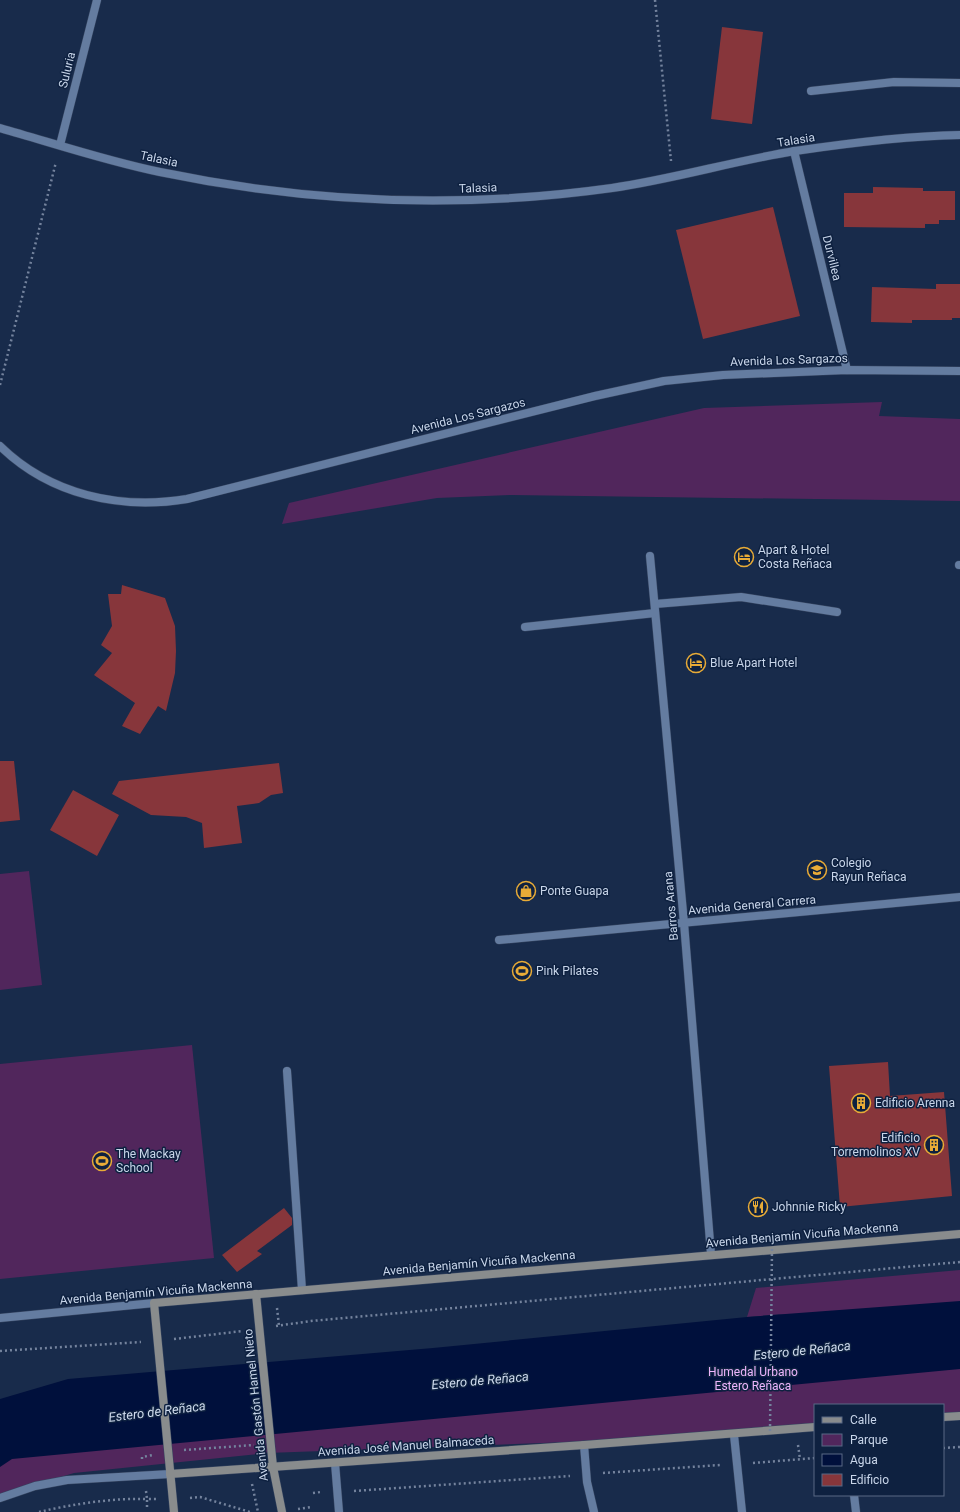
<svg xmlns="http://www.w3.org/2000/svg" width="960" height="1512" font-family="Roboto,sans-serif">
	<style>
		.green { fill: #51265c }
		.water { fill: #00103c }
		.building { fill: #87363b }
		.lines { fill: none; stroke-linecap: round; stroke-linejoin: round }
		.service-casing { stroke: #364560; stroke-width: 9 }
		.minor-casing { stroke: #364560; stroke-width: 9 }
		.tertiary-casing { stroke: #364560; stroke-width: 9 }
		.secondary-casing { stroke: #364560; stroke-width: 9 }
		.path { stroke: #74839d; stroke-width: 2.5; stroke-dasharray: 2 3; stroke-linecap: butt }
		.service { stroke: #647ca0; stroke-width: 8 }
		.minor { stroke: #647ca0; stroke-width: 8 }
		.tertiary { stroke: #647ca0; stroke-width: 8 }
		.secondary { stroke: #898c8d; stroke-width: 8 }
		.path-bridge { stroke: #74839d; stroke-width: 2.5; stroke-dasharray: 2 3; stroke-linecap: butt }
		.labels { text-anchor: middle; stroke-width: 3; stroke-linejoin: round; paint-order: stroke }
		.street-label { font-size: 12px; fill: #c8d5e9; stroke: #0e2140 }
		.poi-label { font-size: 12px; fill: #c8d5e9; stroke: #0e2140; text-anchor: start }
		.park-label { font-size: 12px; fill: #edb5fc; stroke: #0e2140 }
		.water-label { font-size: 13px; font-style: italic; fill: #cfdbed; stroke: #0e2140 }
	</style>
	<rect width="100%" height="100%" fill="#182b4b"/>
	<g class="green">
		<path d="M 882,402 L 879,416 L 960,419 L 960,501 L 511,495 L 437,498 L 282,524 L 289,503 L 704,408 Z"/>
		<path d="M 29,871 L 42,985 L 0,990 L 0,874 Z"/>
		<path d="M 192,1045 L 214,1258 L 0,1279 L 0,1064 Z"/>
		<path d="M 960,1270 L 960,1419 L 943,1421 L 943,1405 L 815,1405 L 815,1429 L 652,1439 L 267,1453 L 74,1473 L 0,1495 L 0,1409 L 786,1314 L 747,1317 L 756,1288 Z"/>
	</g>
	<path class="water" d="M 960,1301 L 960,1369 L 12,1459 L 0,1467 L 0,1399 L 68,1379 L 433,1348 L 747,1317 Z"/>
	<g class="building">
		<path d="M 722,27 L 763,32 L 752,124 L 711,119 Z"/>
		<path d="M 873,187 L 923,188 L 923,191 L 955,191 L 955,220 L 939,220 L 939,224 L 925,224 L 925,228 L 844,227 L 844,193 L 873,193 Z"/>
		<path d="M 773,207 L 800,316 L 703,339 L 676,230 Z"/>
		<path d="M 936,284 L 960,284 L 960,318 L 952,318 L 952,320 L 912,320 L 912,323 L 871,322 L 872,287 L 936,289 Z"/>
		<path d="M 122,585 L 165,598 L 175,626 L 176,651 L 175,673 L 166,711 L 158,706 L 140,734 L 122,726 L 135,703 L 94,675 L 112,653 L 101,645 L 112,626 L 108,594 L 121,594 Z"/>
		<path d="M 0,761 L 14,761 L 20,820 L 0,822 Z"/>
		<path d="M 279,763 L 283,793 L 271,795 L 259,803 L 237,806 L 242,843 L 204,848 L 202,823 L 186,817 L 151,815 L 112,794 L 119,781 Z"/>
		<path d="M 73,790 L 119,815 L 97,856 L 50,830 Z"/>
		<path d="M 888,1062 L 890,1096 L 944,1092 L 952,1196 L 840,1207 L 829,1066 Z"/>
		<path d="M 284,1208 L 292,1218 L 292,1225 L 257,1251 L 262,1254 L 237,1272 L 222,1255 Z"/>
	</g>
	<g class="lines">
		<defs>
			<g id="service">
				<path d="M 811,91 L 894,82 L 960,83"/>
				<path d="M 655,604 L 741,597 L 837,612"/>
				<path d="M 287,1071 L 302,1290"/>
				<path d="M 584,1445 L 587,1482 L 594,1512"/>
				<path d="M 854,1495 L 856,1512"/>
			</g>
			<g id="minor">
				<path d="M 0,128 C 53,143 106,161 160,172 C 309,203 462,209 612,188 C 674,179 733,161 795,151 C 849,143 905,136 960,135"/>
				<path d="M 60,145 L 97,0"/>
				<path d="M 794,151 L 847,370"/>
				<path d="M 650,556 L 684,923 L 711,1254"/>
				<path d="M 959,565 L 960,565"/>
				<path d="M 525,627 L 655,613"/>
				<path d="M 499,940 L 960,897"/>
				<path d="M 734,1435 L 742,1512"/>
				<path d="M 335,1463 L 339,1512"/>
			</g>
			<g id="tertiary">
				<path d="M 0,446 C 50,495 120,510 187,499 L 595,396 L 664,381 L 723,375 L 847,370 L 960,371"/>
				<path d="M 0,1318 L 154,1303"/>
				<path d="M 0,1498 L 35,1486 L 67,1480 L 170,1474"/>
			</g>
			<g id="secondary">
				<path d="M 256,1294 L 273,1467 L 282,1512"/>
				<path d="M 943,1417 L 960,1416"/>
				<path d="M 170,1474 L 584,1445 L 815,1427"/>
				<path d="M 174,1512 L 154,1303 L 960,1234"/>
			</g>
		</defs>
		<use href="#service" class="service-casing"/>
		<use href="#minor" class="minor-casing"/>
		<use href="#tertiary" class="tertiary-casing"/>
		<use href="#secondary" class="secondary-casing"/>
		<g class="path">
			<path d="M 655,0 L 671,161"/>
			<path d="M 0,385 L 56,162"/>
			<path d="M 277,1308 L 279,1326"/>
			<path d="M 276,1326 L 311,1321 L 960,1262"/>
			<path d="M 174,1339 L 243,1331"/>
			<path d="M 0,1351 L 141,1342"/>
			<path d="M 798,1445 L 800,1459"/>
			<path d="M 943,1448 L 960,1447"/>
			<path d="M 184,1450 L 254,1445"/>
			<path d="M 142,1459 L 142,1457 L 153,1455"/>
			<path d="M 753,1463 L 815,1458"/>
			<path d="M 603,1473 L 720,1465"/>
			<path d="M 252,1484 L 258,1512"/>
			<path d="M 146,1491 L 147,1499 L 157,1499"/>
			<path d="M 354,1491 L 570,1476"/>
			<path d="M 313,1493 L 321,1492"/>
			<path d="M 190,1498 L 200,1497 L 250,1512"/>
			<path d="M 298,1509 L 311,1507"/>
			<path d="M 39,1512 C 73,1504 112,1498 147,1499 L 147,1507"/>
		</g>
		<use href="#service" class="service"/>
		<use href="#minor" class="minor"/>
		<use href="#tertiary" class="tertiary"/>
		<use href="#secondary" class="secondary"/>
		<path class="path-bridge" d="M 770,1431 L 772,1249"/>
	</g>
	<defs>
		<symbol id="hotel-ring" viewBox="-11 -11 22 22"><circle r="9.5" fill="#0e2140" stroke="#e8ab37" stroke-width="1.5"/><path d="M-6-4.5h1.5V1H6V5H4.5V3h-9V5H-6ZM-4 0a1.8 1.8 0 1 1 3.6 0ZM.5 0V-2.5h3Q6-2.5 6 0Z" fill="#e8ab37"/></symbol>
		<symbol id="school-ring" viewBox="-11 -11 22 22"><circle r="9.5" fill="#0e2140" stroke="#e8ab37" stroke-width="1.5"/><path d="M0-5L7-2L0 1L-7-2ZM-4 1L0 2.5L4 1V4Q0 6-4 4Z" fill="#e8ab37"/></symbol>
		<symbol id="shop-ring" viewBox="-11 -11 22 22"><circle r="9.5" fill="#0e2140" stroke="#e8ab37" stroke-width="1.5"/><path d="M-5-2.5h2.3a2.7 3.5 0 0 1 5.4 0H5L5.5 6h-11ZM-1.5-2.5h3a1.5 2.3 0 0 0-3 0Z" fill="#e8ab37"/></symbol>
		<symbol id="stadium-ring" viewBox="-11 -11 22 22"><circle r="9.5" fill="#0e2140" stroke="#e8ab37" stroke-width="1.5"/><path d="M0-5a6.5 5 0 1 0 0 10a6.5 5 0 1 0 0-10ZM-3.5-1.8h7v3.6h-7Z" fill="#e8ab37"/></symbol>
		<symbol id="building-ring" viewBox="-11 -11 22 22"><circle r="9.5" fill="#0e2140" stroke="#e8ab37" stroke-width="1.5"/><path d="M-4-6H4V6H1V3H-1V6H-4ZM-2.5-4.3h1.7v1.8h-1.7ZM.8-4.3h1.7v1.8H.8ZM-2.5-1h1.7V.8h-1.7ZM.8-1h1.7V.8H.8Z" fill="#e8ab37"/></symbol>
		<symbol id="restaurant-ring" viewBox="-11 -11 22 22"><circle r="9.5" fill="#0e2140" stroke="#e8ab37" stroke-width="1.5"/><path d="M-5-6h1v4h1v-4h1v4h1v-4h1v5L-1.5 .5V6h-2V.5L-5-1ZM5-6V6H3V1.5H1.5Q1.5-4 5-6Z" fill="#e8ab37"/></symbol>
	</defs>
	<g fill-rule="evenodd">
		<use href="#hotel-ring" x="733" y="546" width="22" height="22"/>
		<use href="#hotel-ring" x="685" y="652" width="22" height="22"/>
		<use href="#school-ring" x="806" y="859" width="22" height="22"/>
		<use href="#shop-ring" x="515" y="880" width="22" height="22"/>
		<use href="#stadium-ring" x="511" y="960" width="22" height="22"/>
		<use href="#building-ring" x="850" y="1092" width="22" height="22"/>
		<use href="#building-ring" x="923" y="1134" width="22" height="22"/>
		<use href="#stadium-ring" x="91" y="1150" width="22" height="22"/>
		<use href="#restaurant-ring" x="747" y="1196" width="22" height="22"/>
	</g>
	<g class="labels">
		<g class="street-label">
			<text transform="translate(67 70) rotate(-76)" y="4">Suluria</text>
			<text transform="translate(796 140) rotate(-9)" y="4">Talasia</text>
			<text transform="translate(159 159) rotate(12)" y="4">Talasia</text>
			<text transform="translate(478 188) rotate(-2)" y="4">Talasia</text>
			<text transform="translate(832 258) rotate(76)" y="4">Durvillea</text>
			<text transform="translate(789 360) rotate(-2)" y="4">Avenida Los Sargazos</text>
			<text transform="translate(468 416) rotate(-14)" y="4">Avenida Los Sargazos</text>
			<text transform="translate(752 905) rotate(-5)" y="4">Avenida General Carrera</text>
			<text transform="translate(671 906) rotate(-95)" y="4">Barros Arana</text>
			<text transform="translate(802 1235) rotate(-5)" y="4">Avenida Benjamín Vicuña Mackenna</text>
			<text transform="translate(479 1263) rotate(-5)" y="4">Avenida Benjamín Vicuña Mackenna</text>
			<text transform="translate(156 1292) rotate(-5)" y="4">Avenida Benjamín Vicuña Mackenna</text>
			<text transform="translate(256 1405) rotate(-96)" y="4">Avenida Gastón Hamel Nieto</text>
			<text transform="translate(406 1446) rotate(-4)" y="4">Avenida José Manuel Balmaceda</text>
		</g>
		<g class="poi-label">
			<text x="758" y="554">Apart &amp; Hotel<tspan x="758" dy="14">Costa Reñaca</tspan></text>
			<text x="710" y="667">Blue Apart Hotel</text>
			<text x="831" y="867">Colegio<tspan x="831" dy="14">Rayun Reñaca</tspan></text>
			<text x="540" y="895">Ponte Guapa</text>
			<text x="536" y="975">Pink Pilates</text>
			<text x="875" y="1107">Edificio Arenna</text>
			<text x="920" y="1142" text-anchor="end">Edificio<tspan x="920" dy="14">Torremolinos XV</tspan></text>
			<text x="116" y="1158">The Mackay<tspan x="116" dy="14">School</tspan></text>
			<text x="772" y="1211">Johnnie Ricky</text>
		</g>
		<g class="park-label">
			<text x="753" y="1376">Humedal Urbano<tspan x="753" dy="14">Estero Reñaca</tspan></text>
		</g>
		<g class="water-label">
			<text transform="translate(802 1350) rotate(-6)" y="5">Estero de Reñaca</text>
			<text transform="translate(480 1380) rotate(-5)" y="5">Estero de Reñaca</text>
			<text transform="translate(157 1411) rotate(-7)" y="5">Estero de Reñaca</text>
		</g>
	</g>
	<rect x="814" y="1404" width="130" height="92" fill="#0e2140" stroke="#586984"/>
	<rect x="822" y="1417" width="20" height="6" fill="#898c8d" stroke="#586984"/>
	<text x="850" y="1424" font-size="12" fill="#c8d5e9">Calle</text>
	<rect x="822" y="1434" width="20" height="12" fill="#51265c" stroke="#586984"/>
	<text x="850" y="1444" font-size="12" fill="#c8d5e9">Parque</text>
	<rect x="822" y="1454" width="20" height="12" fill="#00103c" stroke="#586984"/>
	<text x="850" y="1464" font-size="12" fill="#c8d5e9">Agua</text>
	<rect x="822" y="1474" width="20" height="12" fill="#87363b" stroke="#586984"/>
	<text x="850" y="1484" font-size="12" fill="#c8d5e9">Edificio</text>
</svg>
